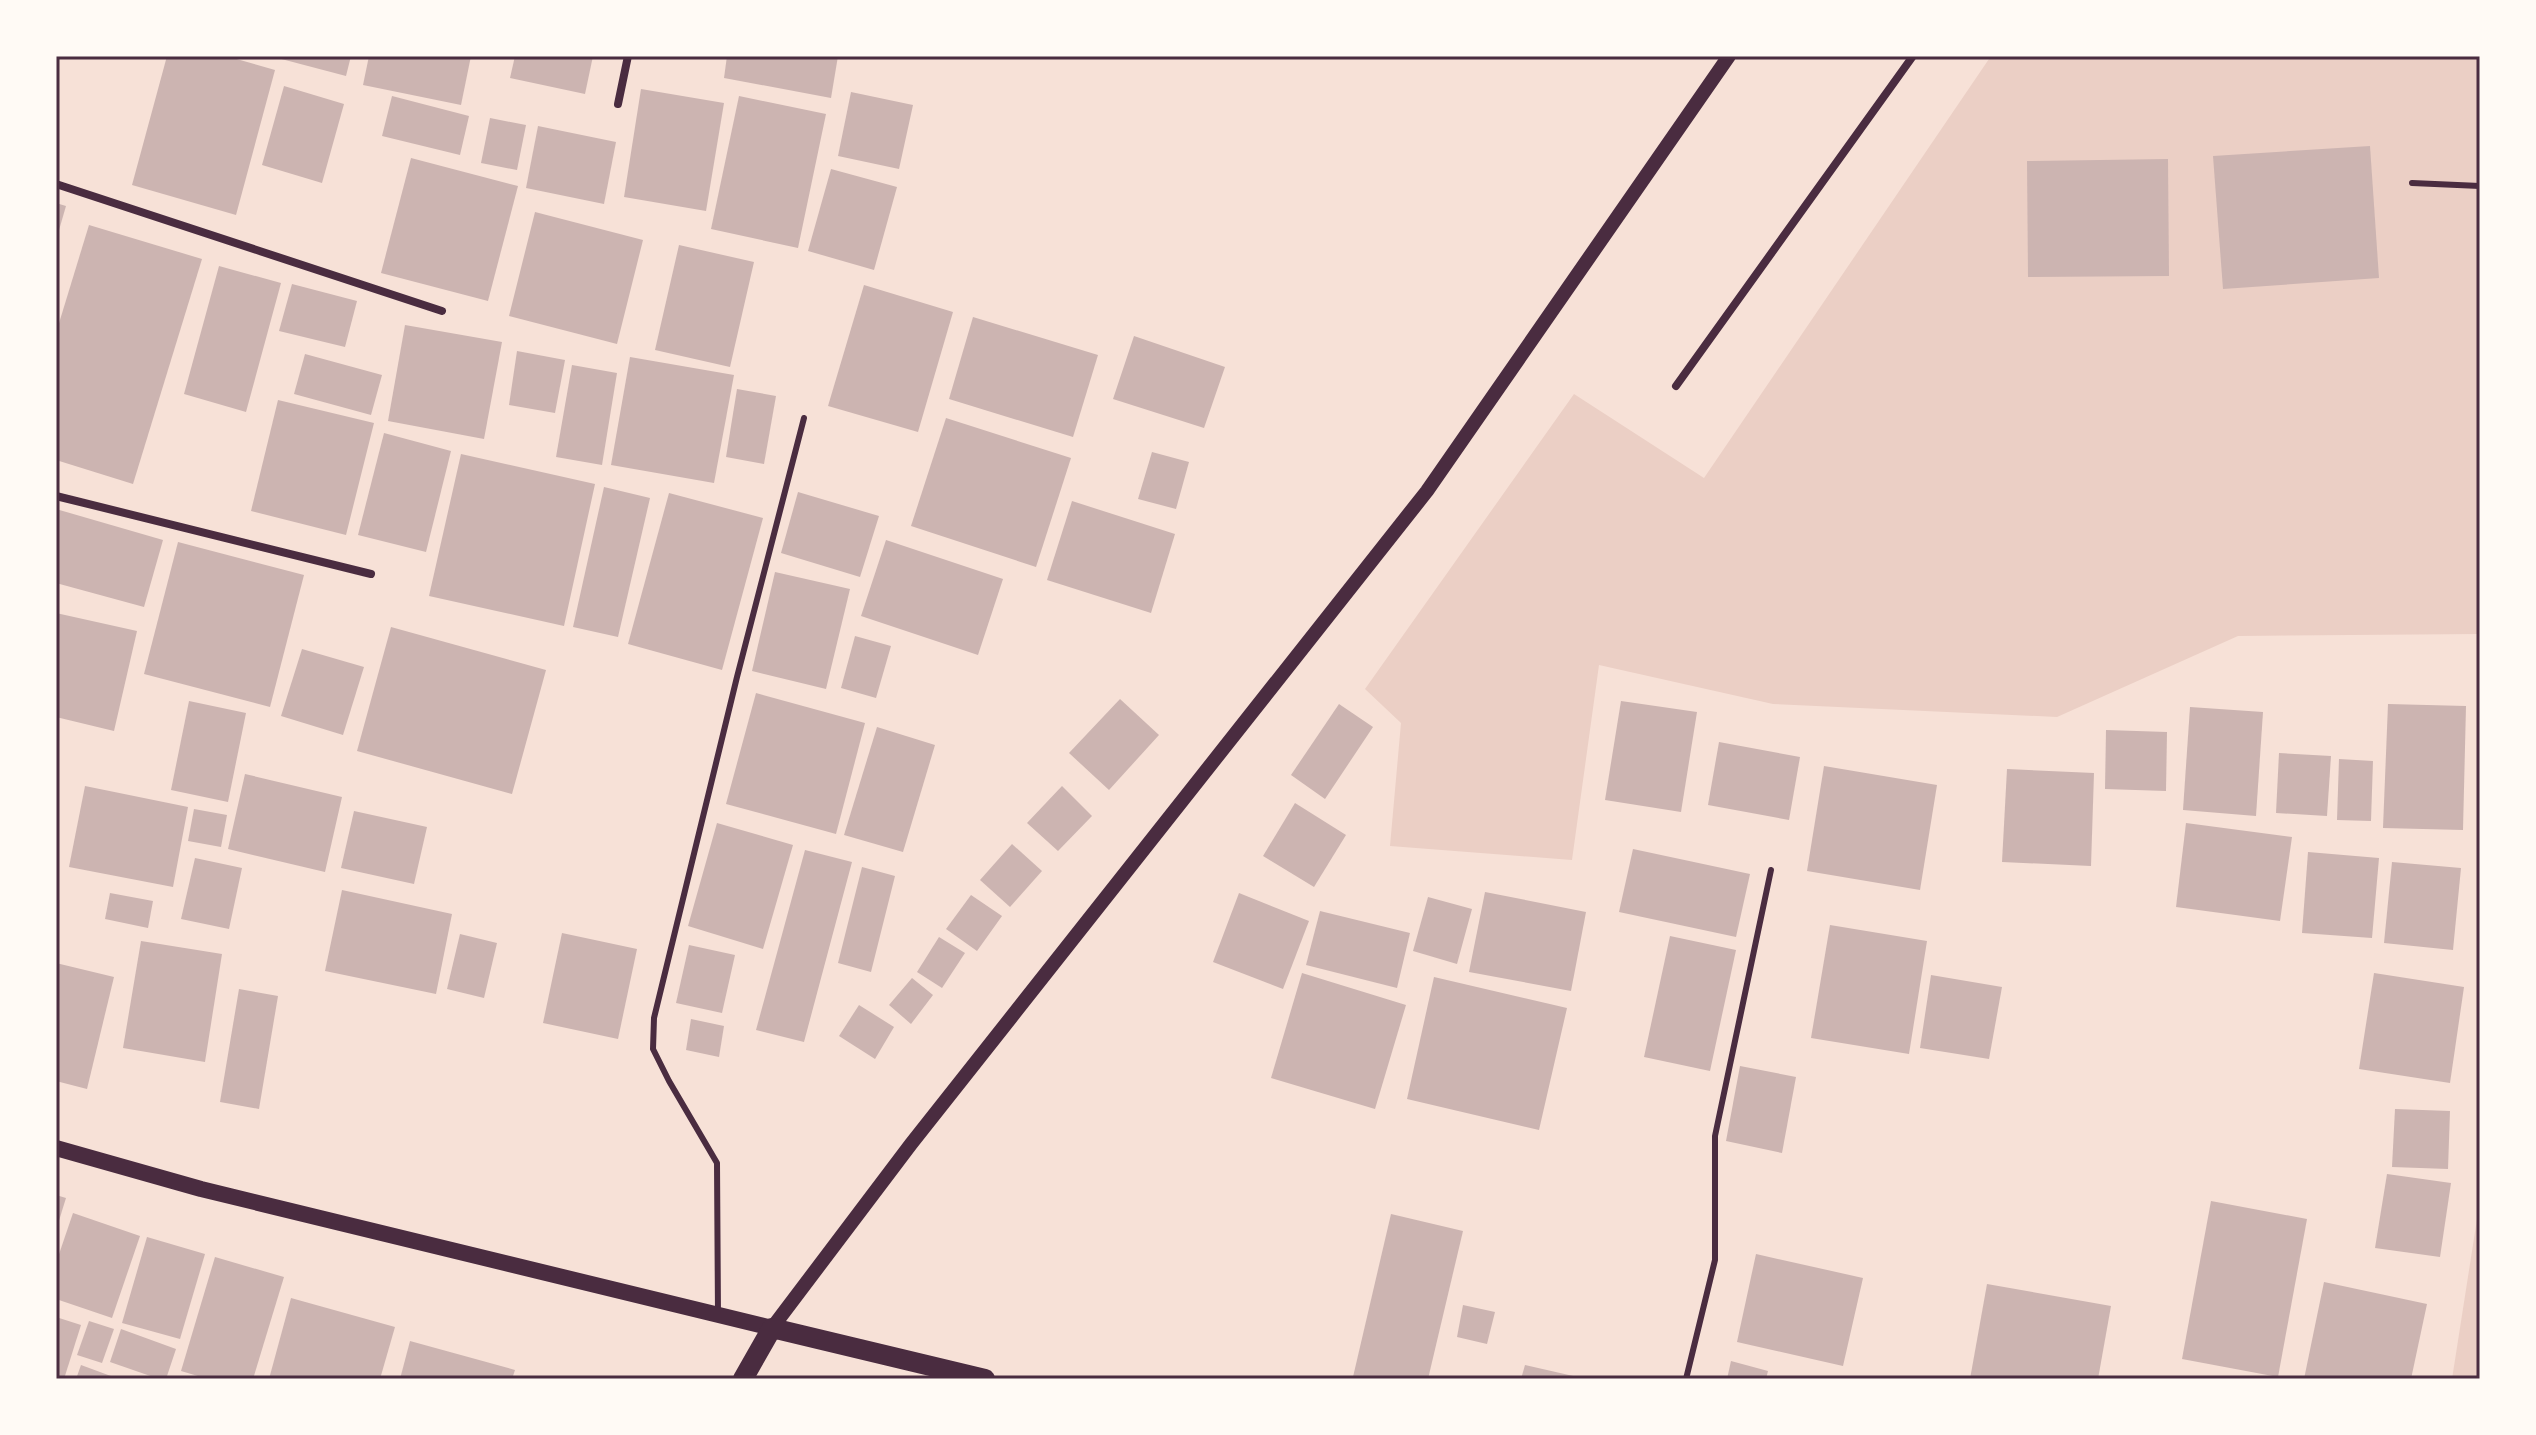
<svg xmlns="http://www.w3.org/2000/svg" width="2536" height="1435" font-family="Montserrat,sans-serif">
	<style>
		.green { fill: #ebcfc5 }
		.building { fill: #ccb4b1 }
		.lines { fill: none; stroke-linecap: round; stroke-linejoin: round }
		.service { stroke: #4a2c40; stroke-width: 6 }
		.minor { stroke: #4a2c40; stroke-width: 8 }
		.tertiary { stroke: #4a2c40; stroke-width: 14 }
		.secondary { stroke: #4a2c40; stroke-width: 16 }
		.primary { stroke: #4a2c40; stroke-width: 20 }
		.neatline { fill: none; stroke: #4a2c40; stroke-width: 3 }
	</style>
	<rect width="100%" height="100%" fill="#f7e1d7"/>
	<g class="green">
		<path d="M 1991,56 L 2480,56 L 2480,634 L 2238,636 L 2057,717 L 1773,704 L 1599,665 L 1572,860 L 1390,846 L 1401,723 L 1365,689 L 1574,394 L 1704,478 Z"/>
		<path d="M 2480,1200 L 2480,1379 L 2452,1379 Z"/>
	</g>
	<g class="building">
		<path d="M 167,56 L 226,56 L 275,70 L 236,215 L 132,185 Z"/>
		<path d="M 270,56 L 351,56 L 346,76 Z"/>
		<path d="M 369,56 L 471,56 L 461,105 L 363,85 Z"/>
		<path d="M 515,56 L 593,56 L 585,94 L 510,78 Z"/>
		<path d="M 727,56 L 838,56 L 831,98 L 724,78 Z"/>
		<path d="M 284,86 L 344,104 L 322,183 L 262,165 Z"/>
		<path d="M 641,89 L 724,103 L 706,211 L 624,197 Z"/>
		<path d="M 851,92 L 913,105 L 899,169 L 838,156 Z"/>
		<path d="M 392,96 L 469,116 L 460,155 L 382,136 Z"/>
		<path d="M 739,96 L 826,114 L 798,248 L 711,229 Z"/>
		<path d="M 490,118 L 526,125 L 517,170 L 481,163 Z"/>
		<path d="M 538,126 L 616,142 L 604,204 L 526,188 Z"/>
		<path d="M 2370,146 L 2379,278 L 2223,289 L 2213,156 Z"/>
		<path d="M 411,158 L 518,186 L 488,301 L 381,273 Z"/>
		<path d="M 2168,159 L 2169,276 L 2028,277 L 2027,161 Z"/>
		<path d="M 831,169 L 897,187 L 874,270 L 808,251 Z"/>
		<path d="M 56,203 L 66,206 L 57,237 L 56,237 Z"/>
		<path d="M 535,212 L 643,240 L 617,344 L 509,316 Z"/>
		<path d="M 89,225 L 202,259 L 133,484 L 56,460 L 56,333 Z"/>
		<path d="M 679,245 L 754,262 L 730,367 L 655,350 Z"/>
		<path d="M 219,266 L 281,283 L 246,412 L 184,394 Z"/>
		<path d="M 292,284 L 357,301 L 345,347 L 279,331 Z"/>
		<path d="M 864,285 L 953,312 L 918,432 L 828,406 Z"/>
		<path d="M 973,317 L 1098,355 L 1073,437 L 949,399 Z"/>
		<path d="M 405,325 L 502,342 L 484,439 L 388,421 Z"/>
		<path d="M 1134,336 L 1225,367 L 1204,428 L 1113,399 Z"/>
		<path d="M 517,351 L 565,360 L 555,413 L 509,405 Z"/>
		<path d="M 305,354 L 382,375 L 371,415 L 294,394 Z"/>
		<path d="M 630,357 L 734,375 L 714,483 L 611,465 Z"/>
		<path d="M 572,365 L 617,373 L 602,465 L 556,457 Z"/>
		<path d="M 737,389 L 776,396 L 764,464 L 726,457 Z"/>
		<path d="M 278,400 L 374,423 L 346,535 L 251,511 Z"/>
		<path d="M 946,418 L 1071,458 L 1036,567 L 911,526 Z"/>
		<path d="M 384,433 L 451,451 L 426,552 L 358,535 Z"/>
		<path d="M 1152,452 L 1189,462 L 1176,509 L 1138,499 Z"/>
		<path d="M 461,454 L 595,484 L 564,626 L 429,596 Z"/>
		<path d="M 604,487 L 650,498 L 618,637 L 573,627 Z"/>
		<path d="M 798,492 L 879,516 L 860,577 L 781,553 Z"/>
		<path d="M 669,493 L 763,518 L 722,670 L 628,644 Z"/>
		<path d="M 1072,501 L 1175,534 L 1151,613 L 1047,580 Z"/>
		<path d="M 56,509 L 163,540 L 144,607 L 56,583 Z"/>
		<path d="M 886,540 L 1003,579 L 978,655 L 861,616 Z"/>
		<path d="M 178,542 L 304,575 L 270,707 L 144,674 Z"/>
		<path d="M 775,572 L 850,589 L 826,689 L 752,671 Z"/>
		<path d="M 56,613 L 137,631 L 114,731 L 56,717 Z"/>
		<path d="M 391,627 L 546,670 L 512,794 L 357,751 Z"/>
		<path d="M 855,636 L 891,646 L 876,698 L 841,688 Z"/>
		<path d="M 302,649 L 364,667 L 343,735 L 281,716 Z"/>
		<path d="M 756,693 L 865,723 L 836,834 L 726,804 Z"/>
		<path d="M 1120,699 L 1159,735 L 1109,790 L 1069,753 Z"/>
		<path d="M 189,701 L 246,713 L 228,802 L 171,790 Z"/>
		<path d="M 1621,701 L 1697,712 L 1681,812 L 1605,800 Z"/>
		<path d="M 1339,704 L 1373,727 L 1325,799 L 1291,775 Z"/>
		<path d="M 2388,704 L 2466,706 L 2463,830 L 2383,828 Z"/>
		<path d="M 2190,707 L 2263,712 L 2256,816 L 2183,810 Z"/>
		<path d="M 877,727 L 935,745 L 903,852 L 844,835 Z"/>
		<path d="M 2106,730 L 2167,732 L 2166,791 L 2105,789 Z"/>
		<path d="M 1719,742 L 1800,757 L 1789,820 L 1708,805 Z"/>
		<path d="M 2279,753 L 2331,756 L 2327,816 L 2276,813 Z"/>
		<path d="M 2339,759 L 2373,761 L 2371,821 L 2337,820 Z"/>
		<path d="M 1824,766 L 1937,785 L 1920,890 L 1807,871 Z"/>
		<path d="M 2007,769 L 2094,773 L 2091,866 L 2002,862 Z"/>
		<path d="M 245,774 L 342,797 L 325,872 L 228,849 Z"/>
		<path d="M 85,786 L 188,807 L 173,887 L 69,867 Z"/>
		<path d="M 1062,786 L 1092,816 L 1058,851 L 1027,823 Z"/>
		<path d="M 1295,803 L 1346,835 L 1314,887 L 1263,856 Z"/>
		<path d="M 194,809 L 227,815 L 221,847 L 188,841 Z"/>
		<path d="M 354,811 L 427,827 L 414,884 L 341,868 Z"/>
		<path d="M 717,823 L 793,845 L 763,949 L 688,926 Z"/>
		<path d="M 2186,823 L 2292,837 L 2280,921 L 2176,907 Z"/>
		<path d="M 1012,844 L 1042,871 L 1010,907 L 980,880 Z"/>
		<path d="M 1633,849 L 1750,874 L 1736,937 L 1619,912 Z"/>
		<path d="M 805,850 L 852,862 L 804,1042 L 756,1030 Z"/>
		<path d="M 2308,852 L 2379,858 L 2372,938 L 2302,933 Z"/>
		<path d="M 195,858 L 242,868 L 229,929 L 181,919 Z"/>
		<path d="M 2392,862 L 2461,868 L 2453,950 L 2384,943 Z"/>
		<path d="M 862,867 L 895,876 L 871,972 L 838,963 Z"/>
		<path d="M 342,890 L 452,914 L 436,994 L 325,971 Z"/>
		<path d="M 1485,892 L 1586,912 L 1571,991 L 1469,972 Z"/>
		<path d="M 110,893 L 153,901 L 148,928 L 105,919 Z"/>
		<path d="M 1239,893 L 1309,921 L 1283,989 L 1213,962 Z"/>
		<path d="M 971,895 L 1002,916 L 977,951 L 946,929 Z"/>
		<path d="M 1428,897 L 1472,909 L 1457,964 L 1413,951 Z"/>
		<path d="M 1320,911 L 1410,933 L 1397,988 L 1306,965 Z"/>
		<path d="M 1830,925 L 1927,941 L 1909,1054 L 1811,1038 Z"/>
		<path d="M 562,933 L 637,949 L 618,1039 L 543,1023 Z"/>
		<path d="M 460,934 L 497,943 L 484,998 L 447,989 Z"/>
		<path d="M 1670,936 L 1736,950 L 1710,1071 L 1644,1057 Z"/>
		<path d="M 939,937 L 965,953 L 942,988 L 917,972 Z"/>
		<path d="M 141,941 L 222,954 L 205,1062 L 123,1048 Z"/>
		<path d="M 689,945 L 735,955 L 722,1013 L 676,1003 Z"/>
		<path d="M 56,963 L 114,977 L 87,1089 L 56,1081 Z"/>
		<path d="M 1302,973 L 1406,1005 L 1375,1109 L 1271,1078 Z"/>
		<path d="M 2374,973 L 2464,987 L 2450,1083 L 2359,1069 Z"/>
		<path d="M 1931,975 L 2002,987 L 1989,1059 L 1920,1048 Z"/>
		<path d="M 1434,977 L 1567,1008 L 1539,1130 L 1407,1099 Z"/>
		<path d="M 912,978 L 933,995 L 911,1024 L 889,1005 Z"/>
		<path d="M 239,989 L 278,996 L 259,1109 L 220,1102 Z"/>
		<path d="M 859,1005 L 894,1027 L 875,1059 L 839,1036 Z"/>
		<path d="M 691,1019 L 724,1026 L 719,1057 L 686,1050 Z"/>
		<path d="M 1740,1066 L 1796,1077 L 1782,1153 L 1726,1141 Z"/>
		<path d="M 2395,1109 L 2450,1111 L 2448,1169 L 2392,1167 Z"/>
		<path d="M 2387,1174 L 2451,1183 L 2440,1257 L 2375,1248 Z"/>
		<path d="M 56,1195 L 66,1198 L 57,1227 L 56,1227 Z"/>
		<path d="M 2211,1201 L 2307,1219 L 2278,1377 L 2182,1359 Z"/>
		<path d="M 73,1213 L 140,1236 L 112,1318 L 56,1299 L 56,1263 Z"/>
		<path d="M 1391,1214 L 1463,1231 L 1428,1379 L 1353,1377 Z"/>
		<path d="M 147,1237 L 205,1254 L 180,1339 L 122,1323 Z"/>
		<path d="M 1756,1254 L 1863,1278 L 1843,1366 L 1737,1342 Z"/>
		<path d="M 215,1257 L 284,1277 L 253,1379 L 208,1379 L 181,1371 Z"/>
		<path d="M 2324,1282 L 2427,1304 L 2411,1379 L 2304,1379 Z"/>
		<path d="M 1987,1284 L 2111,1306 L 2098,1379 L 1970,1379 Z"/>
		<path d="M 291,1298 L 395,1327 L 380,1379 L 269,1379 Z"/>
		<path d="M 1463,1305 L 1495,1312 L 1487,1344 L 1457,1337 Z"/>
		<path d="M 56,1317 L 81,1325 L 64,1379 L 56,1379 Z"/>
		<path d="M 89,1321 L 114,1329 L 102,1363 L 77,1355 Z"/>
		<path d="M 121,1329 L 176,1349 L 166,1379 L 159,1379 L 110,1362 Z"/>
		<path d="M 410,1341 L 515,1370 L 512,1379 L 400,1379 Z"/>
		<path d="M 1731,1361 L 1768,1371 L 1766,1379 L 1727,1379 Z"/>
		<path d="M 81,1365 L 119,1379 L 76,1379 Z"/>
		<path d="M 1525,1365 L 1582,1378 L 1582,1379 L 1521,1379 Z"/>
	</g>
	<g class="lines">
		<g class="service">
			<path d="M 2412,183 L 2480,186"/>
			<path d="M 718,1315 L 717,1163 L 669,1081 L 653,1049 L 654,1018 L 737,677 L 804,418"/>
			<path d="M 1686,1379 L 1715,1260 L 1715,1136 L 1771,870"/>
		</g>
		<g class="minor">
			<path d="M 618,104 L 628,56"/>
			<path d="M 56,184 L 442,311"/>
			<path d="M 1676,386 L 1913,56"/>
			<path d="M 56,496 L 371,574"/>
		</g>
		<path class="tertiary" d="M 772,1328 L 911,1144 L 1427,491 L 1729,56"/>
		<path class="secondary" d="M 56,1148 L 201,1189 L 772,1328"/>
		<path class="primary" d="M 743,1379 L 772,1328 L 985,1379"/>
	</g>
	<rect width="2536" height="1435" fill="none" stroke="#fffaf5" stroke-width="116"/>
	<rect x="58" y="58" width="2420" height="1319" class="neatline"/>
</svg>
